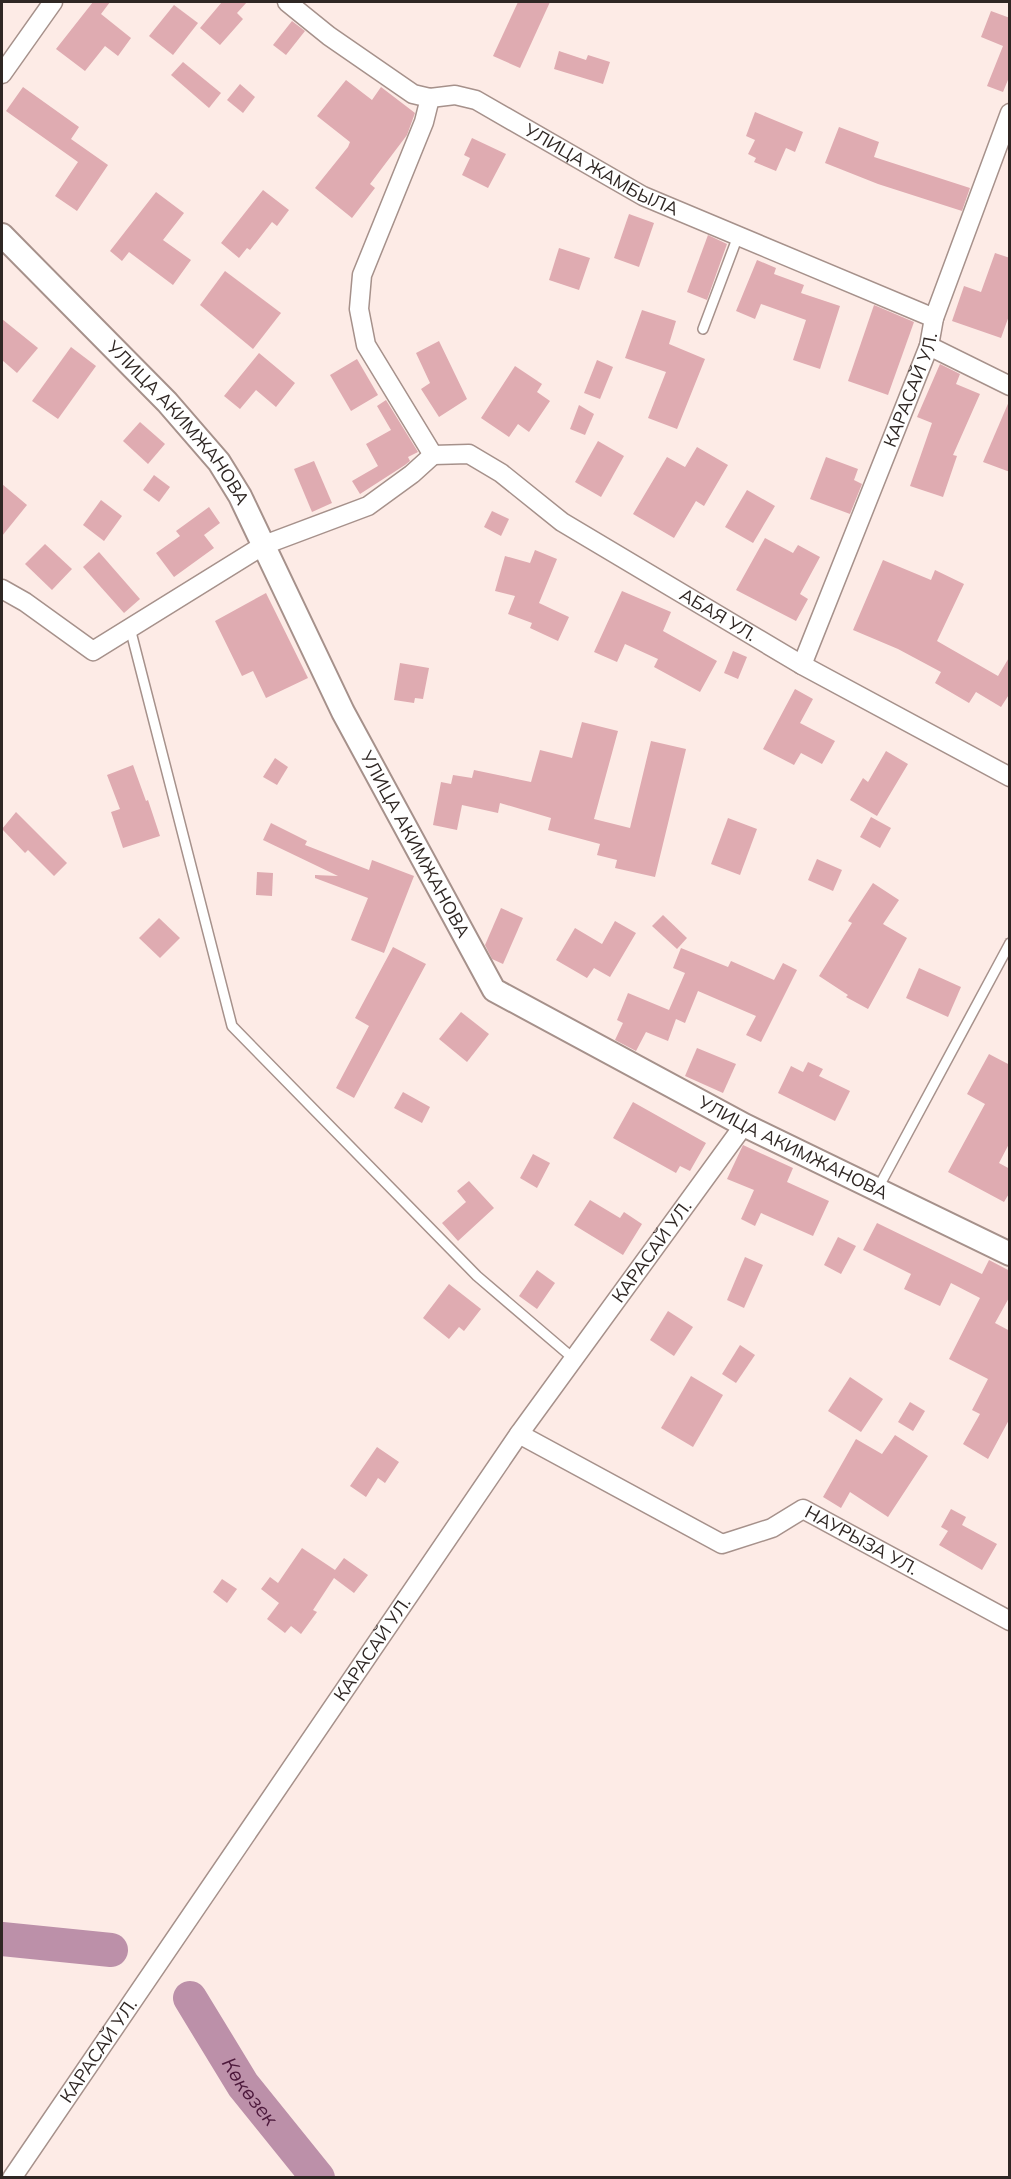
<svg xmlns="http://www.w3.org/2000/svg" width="1011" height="2179" font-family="Mulish,sans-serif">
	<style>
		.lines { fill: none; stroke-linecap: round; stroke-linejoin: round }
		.river { stroke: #bc90a9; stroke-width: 34 }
		.building { fill: #dfabb1 }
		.service-casing { stroke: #a6918b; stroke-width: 12 }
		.minor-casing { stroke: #a6918b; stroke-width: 21 }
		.tertiary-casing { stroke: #a6918b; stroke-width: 26 }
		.service { stroke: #fff; stroke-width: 9 }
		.minor { stroke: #fff; stroke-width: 18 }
		.tertiary { stroke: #fff; stroke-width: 22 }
		.labels { text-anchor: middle; stroke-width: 5; stroke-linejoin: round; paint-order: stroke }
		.street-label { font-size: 18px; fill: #2f2724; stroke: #fff }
		.water-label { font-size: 20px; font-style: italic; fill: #4c183b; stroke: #fff }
	</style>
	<rect width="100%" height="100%" fill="#fdebe6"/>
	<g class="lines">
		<g class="river">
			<path d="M 2,1939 L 111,1950"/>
			<path id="s1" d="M 190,1998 L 243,2085 L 318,2178"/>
		</g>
	</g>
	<g class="building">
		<path d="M 93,2 L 110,2 L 101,14 L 131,38 L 118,56 L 105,46 L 85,71 L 56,49 Z"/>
		<path d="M 222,2 L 247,2 L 237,13 L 243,19 L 220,45 L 200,28 Z"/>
		<path d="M 518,2 L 550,2 L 520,68 L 493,56 Z"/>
		<path d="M 174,5 L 198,23 L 173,55 L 149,36 Z"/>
		<path d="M 991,11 L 1010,18 L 1010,75 L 1003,92 L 987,86 L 1003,46 L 981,37 Z"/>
		<path d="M 292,21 L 305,31 L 286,55 L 273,45 Z"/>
		<path d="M 559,51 L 586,60 L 588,55 L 610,62 L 603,84 L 554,69 Z"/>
		<path d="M 183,62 L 221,93 L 209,108 L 171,75 Z"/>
		<path d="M 346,80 L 372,100 L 381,87 L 415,113 L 407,135 L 370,184 L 375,188 L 352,218 L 315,188 L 348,147 L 350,142 L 317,116 Z"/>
		<path d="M 240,84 L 255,97 L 243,113 L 227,100 Z"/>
		<path d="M 23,87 L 79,127 L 71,139 L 108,165 L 77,211 L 55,196 L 78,162 L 6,111 Z"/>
		<path d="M 755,112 L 803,132 L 795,152 L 786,148 L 776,171 L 754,162 L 756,158 L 748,154 L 755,140 L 746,136 Z"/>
		<path d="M 839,127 L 879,142 L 874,157 L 970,188 L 962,211 L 878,184 L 825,163 Z"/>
		<path d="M 472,138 L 506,154 L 488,188 L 462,175 L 470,158 L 464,155 Z"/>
		<path d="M 263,190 L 289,210 L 277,226 L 272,222 L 250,250 L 247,248 L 239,258 L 221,243 Z"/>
		<path d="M 156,192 L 184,213 L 163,240 L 191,260 L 173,285 L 129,252 L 122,261 L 110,251 Z"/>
		<path d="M 629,214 L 654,223 L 639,267 L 614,258 Z"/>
		<path d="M 708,235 L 727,244 L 707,300 L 687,292 Z"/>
		<path d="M 559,248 L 590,258 L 579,290 L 549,280 Z"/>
		<path d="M 995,253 L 1010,258 L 1010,313 L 1001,338 L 952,321 L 964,286 L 981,292 Z"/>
		<path d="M 757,260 L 776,268 L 774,274 L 804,285 L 801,293 L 840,306 L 820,369 L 793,360 L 806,320 L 761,304 L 755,319 L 736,311 Z"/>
		<path d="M 225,271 L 281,313 L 253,349 L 200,305 Z"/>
		<path d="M 874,305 L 914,322 L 888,395 L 848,381 Z"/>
		<path d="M 642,310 L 676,321 L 669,344 L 705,359 L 677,429 L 648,418 L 666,372 L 625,358 Z"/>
		<path d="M 2,319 L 38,348 L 17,373 L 2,360 Z"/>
		<path d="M 439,341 L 467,399 L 439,417 L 421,389 L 430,383 L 416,353 Z"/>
		<path d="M 71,347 L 96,366 L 58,419 L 32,401 Z"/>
		<path d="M 259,353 L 295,383 L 276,407 L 256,390 L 240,409 L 224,396 Z"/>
		<path d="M 357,359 L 378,395 L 351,411 L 330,375 Z"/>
		<path d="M 597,360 L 613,367 L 600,399 L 584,393 Z"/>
		<path d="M 940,364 L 960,374 L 956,384 L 980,394 L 953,455 L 957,456 L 943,497 L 910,486 L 932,423 L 917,417 Z"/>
		<path d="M 515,366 L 542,384 L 537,392 L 550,401 L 529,432 L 518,424 L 509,437 L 481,418 Z"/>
		<path d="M 1010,399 L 1010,472 L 983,462 Z"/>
		<path d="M 386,400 L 418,452 L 408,457 L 410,461 L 405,465 L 360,494 L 352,481 L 378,466 L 366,444 L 391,430 L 377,406 Z"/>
		<path d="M 579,405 L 594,414 L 585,435 L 570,429 Z"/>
		<path d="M 140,422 L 165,444 L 148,464 L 123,441 Z"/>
		<path d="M 598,441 L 624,456 L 601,497 L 575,482 Z"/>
		<path d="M 697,447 L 728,465 L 704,506 L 696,501 L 674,538 L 633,514 L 667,457 L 685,467 Z"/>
		<path d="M 826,457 L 858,469 L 854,480 L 862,484 L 850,514 L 810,499 Z"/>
		<path d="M 314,461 L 332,503 L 312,512 L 294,469 Z"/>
		<path d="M 154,475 L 170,487 L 159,502 L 143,490 Z"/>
		<path d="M 2,484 L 27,505 L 2,536 Z"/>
		<path d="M 747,490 L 775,506 L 753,543 L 725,527 Z"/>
		<path d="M 101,500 L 122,516 L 104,541 L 83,525 Z"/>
		<path d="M 209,507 L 220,523 L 204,535 L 214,548 L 174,577 L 156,553 L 180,536 L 176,531 Z"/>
		<path d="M 492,511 L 509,519 L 501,536 L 484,527 Z"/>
		<path d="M 765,538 L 793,553 L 798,545 L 820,557 L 800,594 L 808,599 L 796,621 L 736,590 Z"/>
		<path d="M 45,544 L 72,569 L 52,590 L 25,564 Z"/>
		<path d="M 535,550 L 557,559 L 539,603 L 569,617 L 558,641 L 530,628 L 532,623 L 508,614 L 515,596 L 495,591 L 505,556 L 530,563 Z"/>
		<path d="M 99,552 L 140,599 L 124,613 L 83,567 Z"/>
		<path d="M 883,560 L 931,580 L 935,570 L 964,584 L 937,641 L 998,676 L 1010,656 L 1010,693 L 1001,707 L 976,692 L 969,703 L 935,683 L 941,672 L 898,649 L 853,630 Z"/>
		<path d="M 622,591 L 671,612 L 663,631 L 717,661 L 700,692 L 654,667 L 658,659 L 625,644 L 617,662 L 594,652 Z"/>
		<path d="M 266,593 L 308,678 L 266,698 L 253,671 L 242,676 L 215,621 Z"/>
		<path d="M 733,651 L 747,657 L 738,679 L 724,673 Z"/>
		<path d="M 400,663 L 429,668 L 423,699 L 415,698 L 414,703 L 394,700 Z"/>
		<path d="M 795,689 L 813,699 L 800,723 L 835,741 L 822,764 L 801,753 L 794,765 L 763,749 Z"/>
		<path d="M 582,722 L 618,731 L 594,819 L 630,828 L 651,741 L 686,749 L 655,877 L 615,868 L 617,860 L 597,855 L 600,844 L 548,830 L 551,818 L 500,803 L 498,813 L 462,805 L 457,830 L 433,825 L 441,782 L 451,784 L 453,775 L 472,778 L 474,770 L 531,782 L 540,750 L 572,758 Z"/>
		<path d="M 886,751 L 908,764 L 877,816 L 850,800 L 863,778 L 868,782 Z"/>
		<path d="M 275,758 L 288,767 L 277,785 L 263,777 Z"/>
		<path d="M 133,765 L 146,801 L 148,800 L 160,836 L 123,848 L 111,812 L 120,809 L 107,775 Z"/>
		<path d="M 16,812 L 67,863 L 54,876 L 28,850 L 25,853 L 2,829 Z"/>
		<path d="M 871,817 L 891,828 L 880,848 L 860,837 Z"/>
		<path d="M 728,818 L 757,829 L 740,875 L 711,864 Z"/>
		<path d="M 271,823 L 307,841 L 305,845 L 369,870 L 372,860 L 414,876 L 384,953 L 351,940 L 368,898 L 315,878 L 315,875 L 338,876 L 263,840 Z"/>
		<path d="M 817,859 L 842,870 L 833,891 L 808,880 Z"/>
		<path d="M 257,872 L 273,873 L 272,896 L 256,895 Z"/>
		<path d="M 873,883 L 899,900 L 883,924 L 907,938 L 868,1009 L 846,997 L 848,995 L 819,976 L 852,923 L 848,921 Z"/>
		<path d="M 501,908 L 523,918 L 503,964 L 492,959 L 485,945 Z"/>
		<path d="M 663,915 L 687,938 L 677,949 L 652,926 Z"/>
		<path d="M 159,918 L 180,938 L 160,958 L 139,938 Z"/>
		<path d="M 615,921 L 636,933 L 610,977 L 594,968 L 587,978 L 556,960 L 575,928 L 602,944 Z"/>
		<path d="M 393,947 L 426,964 L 354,1098 L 336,1088 L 369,1026 L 355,1018 Z"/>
		<path d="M 681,948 L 728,967 L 731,961 L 774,980 L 783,963 L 797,970 L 761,1042 L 746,1035 L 756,1016 L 698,991 L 685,1023 L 676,1019 L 668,1041 L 646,1032 L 636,1051 L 615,1040 L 623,1023 L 617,1020 L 628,993 L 669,1010 L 685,973 L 673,968 Z"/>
		<path d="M 919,968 L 961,987 L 948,1017 L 906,998 Z"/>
		<path d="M 461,1012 L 489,1034 L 467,1062 L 439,1039 Z"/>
		<path d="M 697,1048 L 736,1064 L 723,1093 L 685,1076 Z"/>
		<path d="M 989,1054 L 1010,1065 L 1010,1142 L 999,1163 L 1010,1169 L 1010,1192 L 1004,1202 L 948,1172 L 985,1104 L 967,1094 Z"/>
		<path d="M 808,1062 L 823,1069 L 819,1076 L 850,1091 L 835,1121 L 778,1093 L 791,1066 L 803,1072 Z"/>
		<path d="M 403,1092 L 430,1107 L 422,1123 L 394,1108 Z"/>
		<path d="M 633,1102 L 706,1143 L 690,1171 L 680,1166 L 676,1173 L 613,1138 Z"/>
		<path d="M 743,1145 L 793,1168 L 787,1182 L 829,1201 L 813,1236 L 761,1213 L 755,1226 L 741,1219 L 754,1190 L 727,1179 Z"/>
		<path d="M 533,1154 L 550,1163 L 537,1188 L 520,1178 Z"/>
		<path d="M 469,1181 L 494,1208 L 458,1241 L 442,1223 L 466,1202 L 457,1191 Z"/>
		<path d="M 590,1200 L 620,1218 L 624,1212 L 642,1224 L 623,1255 L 574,1225 Z"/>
		<path d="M 877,1223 L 982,1274 L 989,1260 L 1010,1271 L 1010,1296 L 995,1323 L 1010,1331 L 1010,1418 L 988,1459 L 963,1444 L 980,1414 L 972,1410 L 988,1379 L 949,1359 L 980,1298 L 951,1283 L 940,1306 L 904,1289 L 911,1274 L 863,1250 Z"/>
		<path d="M 838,1237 L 856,1246 L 841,1274 L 824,1265 Z"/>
		<path d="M 745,1257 L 763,1265 L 744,1308 L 727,1300 Z"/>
		<path d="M 537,1270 L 555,1283 L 537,1309 L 519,1296 Z"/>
		<path d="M 449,1284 L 481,1309 L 464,1331 L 459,1327 L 449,1339 L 423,1318 Z"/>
		<path d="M 668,1311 L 693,1327 L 674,1356 L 650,1340 Z"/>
		<path d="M 740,1345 L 755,1355 L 736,1383 L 722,1374 Z"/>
		<path d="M 691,1376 L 723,1395 L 693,1447 L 661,1428 Z"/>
		<path d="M 850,1377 L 883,1399 L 861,1432 L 828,1411 Z"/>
		<path d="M 910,1402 L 925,1411 L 913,1431 L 898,1422 Z"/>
		<path d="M 895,1435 L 928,1456 L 888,1517 L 850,1492 L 841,1508 L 823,1497 L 856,1439 L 882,1454 Z"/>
		<path d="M 377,1447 L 399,1462 L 385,1483 L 378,1478 L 366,1497 L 350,1486 Z"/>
		<path d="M 951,1509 L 966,1517 L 962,1525 L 997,1544 L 982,1570 L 939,1545 L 948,1531 L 941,1527 Z"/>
		<path d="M 302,1548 L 335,1570 L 344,1558 L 368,1575 L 354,1593 L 334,1578 L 313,1610 L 317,1612 L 301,1634 L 291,1626 L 285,1633 L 267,1619 L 279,1603 L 261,1589 L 270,1577 L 278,1583 Z"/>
		<path d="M 222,1579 L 237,1589 L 227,1603 L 213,1592 Z"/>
	</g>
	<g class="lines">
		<defs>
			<g id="service">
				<path d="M 703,329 L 738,236"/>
				<path d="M 130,628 L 232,1026 L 477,1276 L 574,1359"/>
				<path d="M 877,1190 L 1010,943"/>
			</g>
			<g id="minor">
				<path id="s2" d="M 287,2 L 329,36 L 413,94 L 430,98 L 455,95 L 476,100 L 643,196 L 934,318"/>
				<path d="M 2,74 L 53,2"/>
				<path d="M 430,98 L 424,122 L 362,275 L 359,309 L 366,345 L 433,455"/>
				<path d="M 929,346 L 1010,386"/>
				<path id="s3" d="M 433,455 L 469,454 L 501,473 L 562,522 L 802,665 L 1010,777"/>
				<path d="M 2,589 L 25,602 L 93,651 L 264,545 L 368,506 L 412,474 L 433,455"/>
				<path id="s4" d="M 802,665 L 929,346 L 934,318 L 1010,113"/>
				<path id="s5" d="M 519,1434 L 722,1544 L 772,1528 L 803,1509 L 1010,1621"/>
				<path id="s6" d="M 12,2178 L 519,1434 L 744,1125"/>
			</g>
			<g id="tertiary">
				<path id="s7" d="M 2,235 L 167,402 L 219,462 L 240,496 L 343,712 L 494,990 L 744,1125 L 1010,1254"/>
			</g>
		</defs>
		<use href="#service" class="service-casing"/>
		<use href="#minor" class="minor-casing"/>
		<use href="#tertiary" class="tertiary-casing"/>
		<use href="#service" class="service"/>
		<use href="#minor" class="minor"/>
		<use href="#tertiary" class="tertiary"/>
	</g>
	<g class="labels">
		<g class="street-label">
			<text dy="6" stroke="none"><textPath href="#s2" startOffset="364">УЛИЦА ЖАМБЫЛА</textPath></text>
			<text dy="6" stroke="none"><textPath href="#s4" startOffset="296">КАРАСАЙ УЛ.</textPath></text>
			<text dy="6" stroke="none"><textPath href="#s7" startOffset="258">УЛИЦА АКИМЖАНОВА</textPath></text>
			<text dy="6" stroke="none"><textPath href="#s3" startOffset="333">АБАЯ УЛ.</textPath></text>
			<text dy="6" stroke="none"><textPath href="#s7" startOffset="744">УЛИЦА АКИМЖАНОВА</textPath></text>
			<text dy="6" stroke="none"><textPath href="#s7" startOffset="1248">УЛИЦА АКИМЖАНОВА</textPath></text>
			<text dy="6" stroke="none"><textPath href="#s6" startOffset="1126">КАРАСАЙ УЛ.</textPath></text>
			<text dy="6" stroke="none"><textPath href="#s5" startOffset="386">НАУРЫЗА УЛ.</textPath></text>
			<text dy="6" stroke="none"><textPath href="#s6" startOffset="640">КАРАСАЙ УЛ.</textPath></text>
			<text dy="6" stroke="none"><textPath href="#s6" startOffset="154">КАРАСАЙ УЛ.</textPath></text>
		</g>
		<g class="water-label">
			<text dy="7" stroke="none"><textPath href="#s1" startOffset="111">Көкөзек</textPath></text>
		</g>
	</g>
	<rect width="1011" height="2179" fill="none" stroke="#2f2724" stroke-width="6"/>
</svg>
